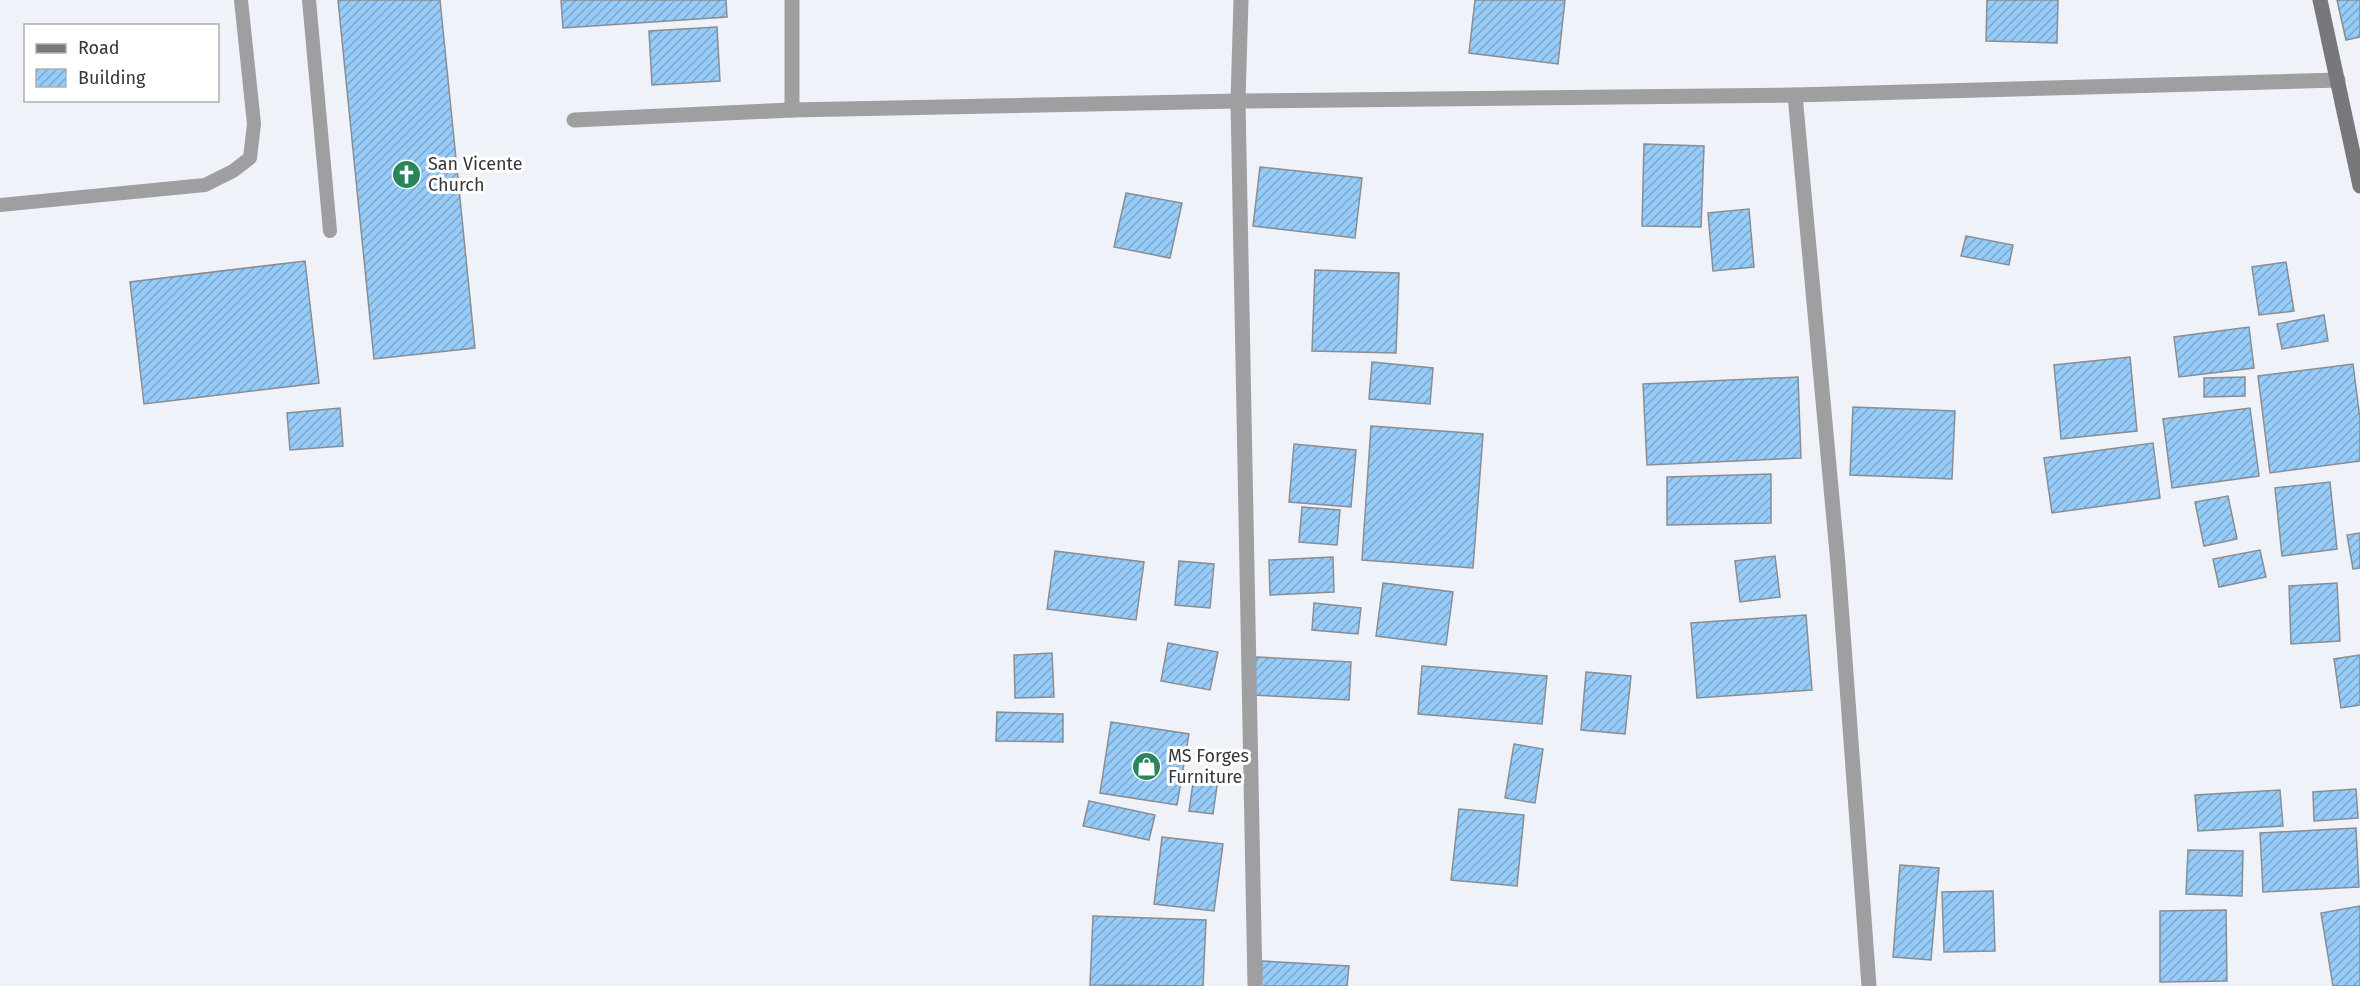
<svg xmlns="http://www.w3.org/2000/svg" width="2360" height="986" font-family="'Fira Sans',sans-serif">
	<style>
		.building { fill: url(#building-hatch); stroke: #888e93; stroke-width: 1.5 }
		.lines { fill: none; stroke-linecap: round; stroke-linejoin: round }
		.lane { stroke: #9f9fa2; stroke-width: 14 }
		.street { stroke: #9f9fa2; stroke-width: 15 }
		.secondary { stroke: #78787c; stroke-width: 15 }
		.labels { text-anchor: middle; stroke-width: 6; stroke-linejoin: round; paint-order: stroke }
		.poi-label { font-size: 18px; fill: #353739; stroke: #fff; text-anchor: start }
	</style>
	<defs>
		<pattern id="building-hatch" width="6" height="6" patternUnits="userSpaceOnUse" patternTransform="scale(1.5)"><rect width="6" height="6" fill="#97cbf8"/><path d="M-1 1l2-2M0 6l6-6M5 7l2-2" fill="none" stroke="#7ca6ca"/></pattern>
	</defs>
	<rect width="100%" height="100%" fill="#eff2f9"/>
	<g class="building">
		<path d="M 338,0 L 440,0 L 475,348 L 374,359 Z"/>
		<path d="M 561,0 L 726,0 L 727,17 L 563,28 Z"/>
		<path d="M 1475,0 L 1565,0 L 1558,64 L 1469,53 Z"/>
		<path d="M 1987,0 L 2058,0 L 2057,43 L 1986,41 Z"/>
		<path d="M 2337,0 L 2360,0 L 2360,37 L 2346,40 Z"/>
		<path d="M 717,27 L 720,81 L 652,85 L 649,31 Z"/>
		<path d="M 1644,144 L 1704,146 L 1701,227 L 1642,226 Z"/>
		<path d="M 1260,167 L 1362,178 L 1355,238 L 1253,226 Z"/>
		<path d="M 1126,193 L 1182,203 L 1170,258 L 1114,247 Z"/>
		<path d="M 1749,209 L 1754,267 L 1713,271 L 1708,213 Z"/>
		<path d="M 1966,236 L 2013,245 L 2009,265 L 1961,256 Z"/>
		<path d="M 305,261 L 319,383 L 144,404 L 130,282 Z"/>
		<path d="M 2286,262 L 2294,311 L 2259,315 L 2252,267 Z"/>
		<path d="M 1315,270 L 1399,273 L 1396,353 L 1312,351 Z"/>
		<path d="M 2324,315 L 2328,341 L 2282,349 L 2277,324 Z"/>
		<path d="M 2249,327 L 2254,368 L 2179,377 L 2174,337 Z"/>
		<path d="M 2130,357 L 2137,431 L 2061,439 L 2054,365 Z"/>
		<path d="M 1372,362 L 1433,368 L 1430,404 L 1369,399 Z"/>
		<path d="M 2353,364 L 2360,419 L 2360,461 L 2270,473 L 2258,376 Z"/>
		<path d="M 1798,377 L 1801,458 L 1647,465 L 1643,384 Z"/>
		<path d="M 2245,377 L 2245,396 L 2204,397 L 2204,378 Z"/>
		<path d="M 1853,407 L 1955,411 L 1952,479 L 1850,475 Z"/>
		<path d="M 340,408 L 343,446 L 290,450 L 287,413 Z"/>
		<path d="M 2250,408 L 2259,476 L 2172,488 L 2163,419 Z"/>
		<path d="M 1371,426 L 1483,434 L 1473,568 L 1362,560 Z"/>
		<path d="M 2153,443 L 2160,498 L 2052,513 L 2044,458 Z"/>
		<path d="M 1294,444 L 1356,450 L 1351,507 L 1289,502 Z"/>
		<path d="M 1771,474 L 1771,523 L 1667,525 L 1667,477 Z"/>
		<path d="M 2330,482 L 2337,549 L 2282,556 L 2275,488 Z"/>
		<path d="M 2228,496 L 2237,539 L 2204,546 L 2195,502 Z"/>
		<path d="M 1302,507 L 1340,510 L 1337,545 L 1299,542 Z"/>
		<path d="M 2360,533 L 2360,568 L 2353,569 L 2347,535 Z"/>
		<path d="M 2260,550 L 2266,577 L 2219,587 L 2213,559 Z"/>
		<path d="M 1055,551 L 1144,562 L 1136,620 L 1047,609 Z"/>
		<path d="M 1775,556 L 1780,597 L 1740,602 L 1735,561 Z"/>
		<path d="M 1333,557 L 1334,592 L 1270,595 L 1269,560 Z"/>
		<path d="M 1179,561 L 1214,564 L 1210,608 L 1175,605 Z"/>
		<path d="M 1383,583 L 1453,592 L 1446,645 L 1376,636 Z"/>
		<path d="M 2337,583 L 2340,641 L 2291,644 L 2289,586 Z"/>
		<path d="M 1314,603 L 1361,608 L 1358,634 L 1312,630 Z"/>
		<path d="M 1806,615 L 1812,690 L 1697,698 L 1691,623 Z"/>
		<path d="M 1168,643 L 1218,652 L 1210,690 L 1161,681 Z"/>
		<path d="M 1052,653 L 1054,697 L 1015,698 L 1014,655 Z"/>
		<path d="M 2360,655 L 2360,705 L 2341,708 L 2334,659 Z"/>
		<path d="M 1256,657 L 1351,662 L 1349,700 L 1253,695 Z"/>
		<path d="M 1422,666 L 1547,676 L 1542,724 L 1418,714 Z"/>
		<path d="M 1586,672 L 1631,676 L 1625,734 L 1581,730 Z"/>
		<path d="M 997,712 L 1063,714 L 1063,742 L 996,741 Z"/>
		<path d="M 1111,722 L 1189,734 L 1177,805 L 1100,793 Z"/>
		<path d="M 1514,744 L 1543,749 L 1535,803 L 1505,798 Z"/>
		<path d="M 1194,776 L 1218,779 L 1213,814 L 1189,811 Z"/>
		<path d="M 2356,789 L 2358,818 L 2314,821 L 2313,792 Z"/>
		<path d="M 2280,790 L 2283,826 L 2198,831 L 2195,795 Z"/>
		<path d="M 1089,801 L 1155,815 L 1149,840 L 1083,826 Z"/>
		<path d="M 1459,809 L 1524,815 L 1517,886 L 1451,880 Z"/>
		<path d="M 2356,828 L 2359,887 L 2263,892 L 2260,833 Z"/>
		<path d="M 1162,837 L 1223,844 L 1214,911 L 1154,904 Z"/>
		<path d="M 2188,850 L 2243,851 L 2242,896 L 2186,894 Z"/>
		<path d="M 1900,865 L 1939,868 L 1931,960 L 1893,957 Z"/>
		<path d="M 1993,891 L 1995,951 L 1944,952 L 1942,892 Z"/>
		<path d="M 2360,906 L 2360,986 L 2333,986 L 2321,913 Z"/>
		<path d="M 2226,910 L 2227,981 L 2160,982 L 2160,911 Z"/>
		<path d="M 1093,916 L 1206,920 L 1203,986 L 1090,985 Z"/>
		<path d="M 1262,961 L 1349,966 L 1347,986 L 1261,986 Z"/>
	</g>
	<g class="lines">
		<g class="lane">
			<path d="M 309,0 L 330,231"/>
			<path d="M 0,205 L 205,185 L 233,171 L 250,158 L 254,124 L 241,0"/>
		</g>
		<g class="street">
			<path d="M 1241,0 L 1238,101 L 1255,986"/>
			<path d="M 1795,95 L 1838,564 L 1869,986"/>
			<path d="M 792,110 L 792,0"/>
			<path d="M 574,120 L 792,110 L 1238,101 L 1795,95 L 2338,80"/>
		</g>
		<path class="secondary" d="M 2320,0 L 2360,186"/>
	</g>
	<defs>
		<symbol id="church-disc" viewBox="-11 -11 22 22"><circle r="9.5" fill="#28855c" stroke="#fff"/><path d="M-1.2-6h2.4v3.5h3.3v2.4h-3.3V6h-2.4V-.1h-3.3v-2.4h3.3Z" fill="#fff"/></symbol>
		<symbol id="shop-disc" viewBox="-11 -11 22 22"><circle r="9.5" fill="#28855c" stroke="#fff"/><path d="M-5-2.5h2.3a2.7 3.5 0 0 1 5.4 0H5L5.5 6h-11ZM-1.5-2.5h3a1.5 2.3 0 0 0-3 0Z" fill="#fff"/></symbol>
	</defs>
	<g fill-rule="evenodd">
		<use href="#church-disc" x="390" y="158" width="33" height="33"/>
		<use href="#shop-disc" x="1130" y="750" width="33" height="33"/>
	</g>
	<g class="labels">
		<g class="poi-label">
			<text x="428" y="170">San Vicente<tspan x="428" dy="21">Church</tspan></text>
			<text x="1168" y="762">MS Forges<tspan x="1168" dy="21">Furniture</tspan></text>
		</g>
	</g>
	<rect x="24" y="24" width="195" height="78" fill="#ffffff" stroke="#aeafb0" stroke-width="1.5"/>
	<rect x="36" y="44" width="30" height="9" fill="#78787c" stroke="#aeafb0" stroke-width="1.5"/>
	<text x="78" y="54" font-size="18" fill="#353739">Road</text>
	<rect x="36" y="69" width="30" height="18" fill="url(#building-hatch)" stroke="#aeafb0" stroke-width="1.5"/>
	<text x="78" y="84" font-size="18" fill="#353739">Building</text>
</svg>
